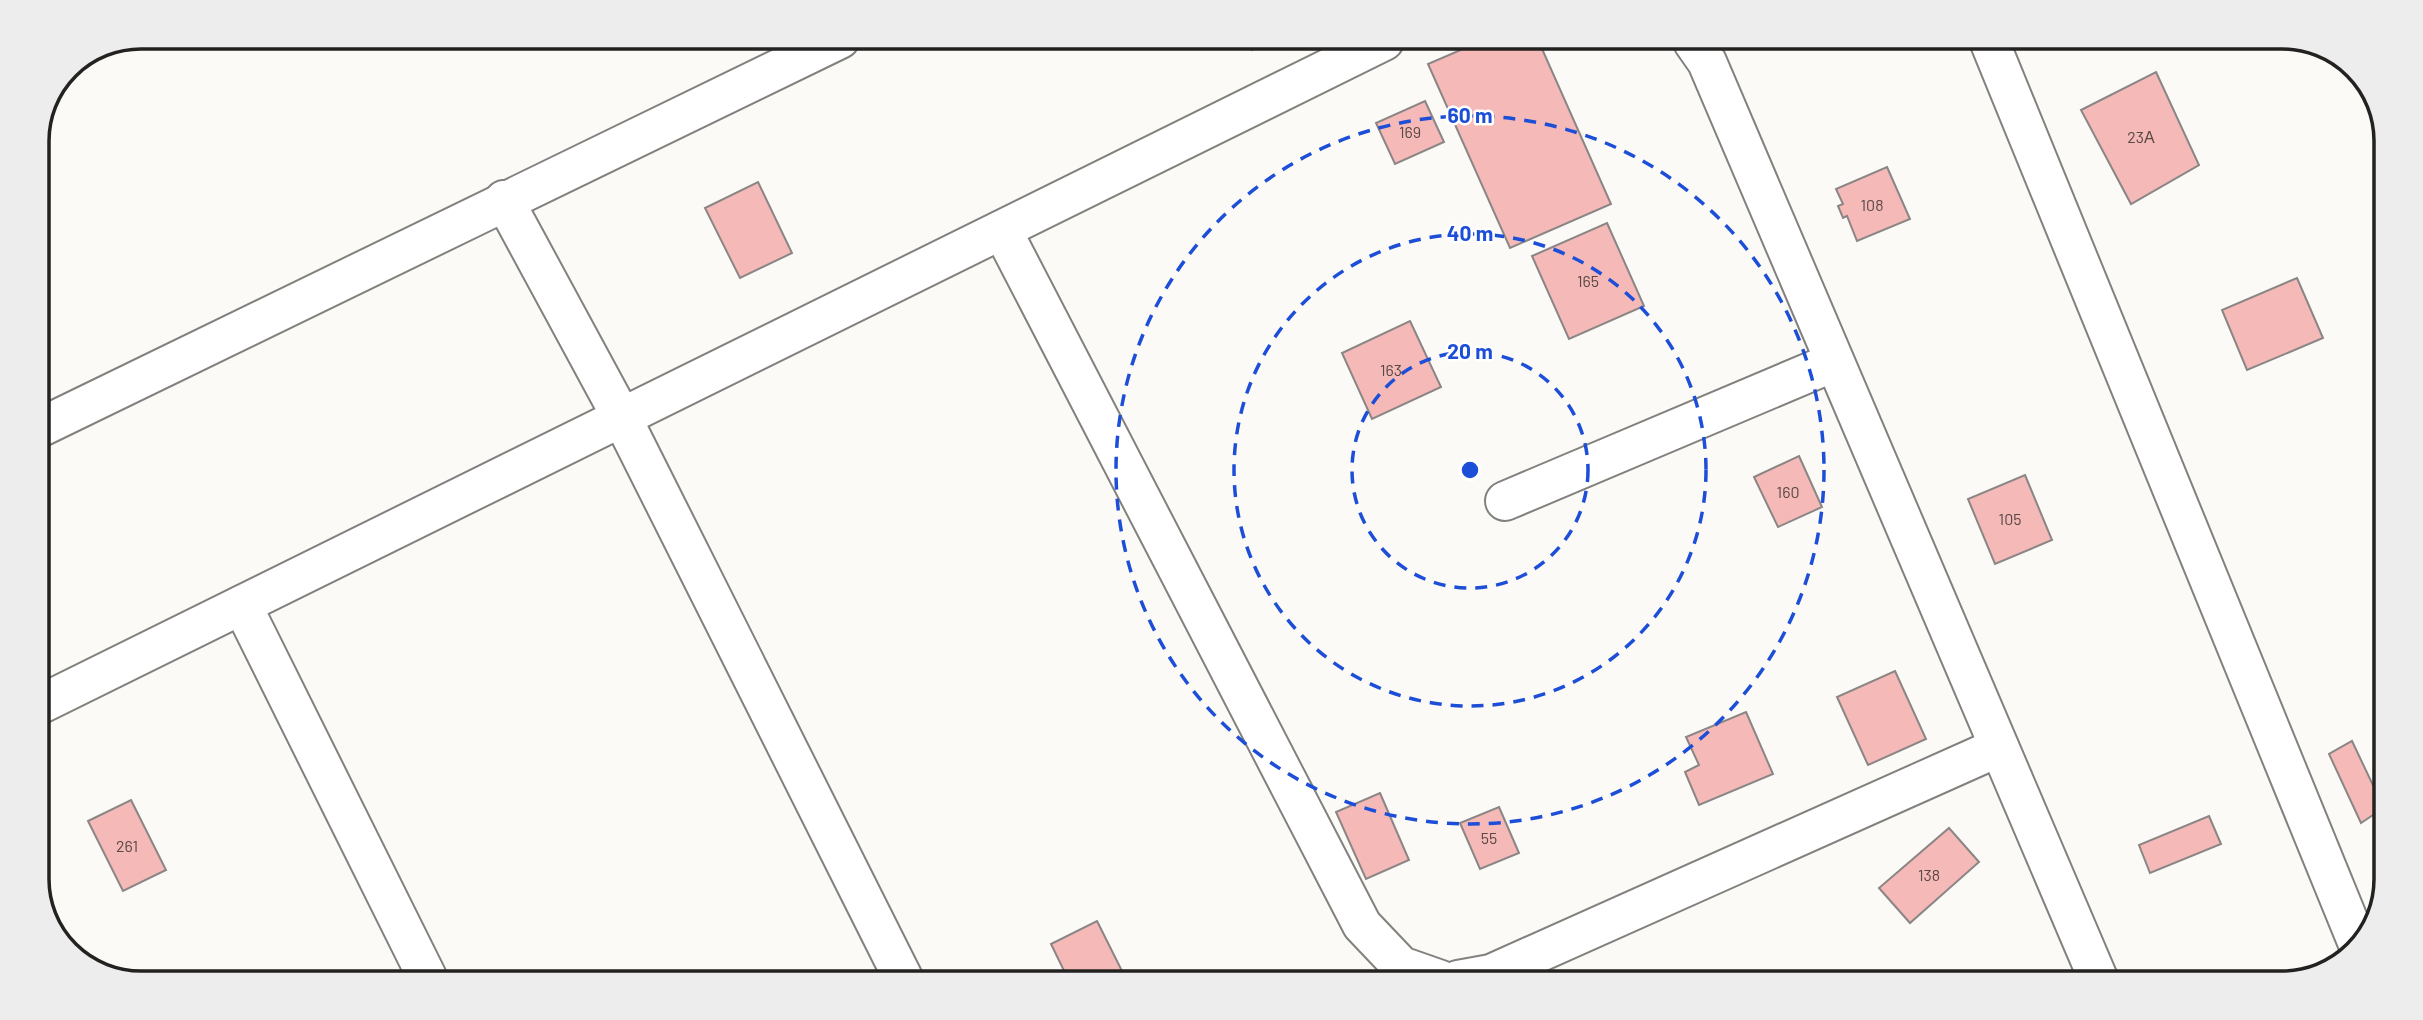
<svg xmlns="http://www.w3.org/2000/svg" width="2423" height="1020" font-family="Barlow,sans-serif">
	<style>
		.building { fill: #f5b9b7; stroke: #8a8686; stroke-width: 2 }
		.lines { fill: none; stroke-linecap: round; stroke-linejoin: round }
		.minor-casing { stroke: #82817e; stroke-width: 42 }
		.minor { stroke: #fff; stroke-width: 38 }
		.ring { fill: none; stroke: #1d4ed8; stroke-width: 3.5; stroke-dasharray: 12 9 }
		.labels { text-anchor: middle; stroke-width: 5; stroke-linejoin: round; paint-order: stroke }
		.number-label { font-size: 16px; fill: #584846 }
		.rim { fill: none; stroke: #232221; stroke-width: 3.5 }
		.centre { fill: #1d4ed8; stroke: #fff; stroke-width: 3.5 }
		.ring-label { font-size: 21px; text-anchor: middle; font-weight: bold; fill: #1d4ed8; stroke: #fff; stroke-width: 5; stroke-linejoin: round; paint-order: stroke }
	</style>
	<rect width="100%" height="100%" fill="#fcfaf6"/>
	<g class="building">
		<path d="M 1247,41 L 1271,41 L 1252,50 Z"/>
		<path d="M 1479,42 L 1539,42 L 1611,204 L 1510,248 L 1428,64 Z"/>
		<path d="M 2156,72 L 2199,165 L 2131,204 L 2081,110 Z"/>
		<path d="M 1425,101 L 1444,142 L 1395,164 L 1376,123 Z"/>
		<path d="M 1887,167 L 1910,219 L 1857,241 L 1847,216 L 1843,218 L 1838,206 L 1843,204 L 1836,189 Z"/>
		<path d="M 758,182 L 792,253 L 740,278 L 705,208 Z"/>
		<path d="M 1607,223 L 1644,306 L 1569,339 L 1532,256 Z"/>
		<path d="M 2297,278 L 2323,338 L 2247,370 L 2222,310 Z"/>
		<path d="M 1410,321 L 1441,387 L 1372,419 L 1342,353 Z"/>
		<path d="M 1799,456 L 1822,507 L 1778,527 L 1754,477 Z"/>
		<path d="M 2025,475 L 2052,540 L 1995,564 L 1968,499 Z"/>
		<path d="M 1895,671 L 1926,739 L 1868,765 L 1837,697 Z"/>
		<path d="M 1746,712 L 1773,774 L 1699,805 L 1685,772 L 1699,765 L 1686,737 Z"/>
		<path d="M 2352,741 L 2380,800 L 2379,811 L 2361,823 L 2329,754 Z"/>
		<path d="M 1380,793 L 1409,860 L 1366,879 L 1336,812 Z"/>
		<path d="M 131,800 L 166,870 L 123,891 L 88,821 Z"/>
		<path d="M 1499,807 L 1519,853 L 1480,869 L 1460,823 Z"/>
		<path d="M 2209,816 L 2221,844 L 2150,873 L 2139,845 Z"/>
		<path d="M 1949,828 L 1979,862 L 1910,923 L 1879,888 Z"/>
		<path d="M 1097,921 L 1126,979 L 1068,979 L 1051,944 Z"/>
	</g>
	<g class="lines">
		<defs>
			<g id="minor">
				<path d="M 1693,42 L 1707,62 L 2100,983"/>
				<path d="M 1990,43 L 2358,944"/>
				<path d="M 504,200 L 622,418 L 903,978"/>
				<path d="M 1002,230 L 1362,925 L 1401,966 L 1441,980"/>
				<path d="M 37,429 L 840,39"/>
				<path d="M 1505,501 L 1834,362"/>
				<path d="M 242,605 L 427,977"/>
				<path d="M 37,706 L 1384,41"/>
				<path d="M 1458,980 L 1491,974 L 1999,747"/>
			</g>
		</defs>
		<use href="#minor" class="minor-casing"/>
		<use href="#minor" class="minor"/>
	</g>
	<g class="ring">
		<circle cx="1470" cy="470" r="118"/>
		<circle cx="1470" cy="470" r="236"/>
		<circle cx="1470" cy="470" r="354"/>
	</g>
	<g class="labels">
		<g class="number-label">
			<text x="1410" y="138">169</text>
			<text x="2141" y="143">23А</text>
			<text x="1872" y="211">108</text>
			<text x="1588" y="287">165</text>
			<text x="1391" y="376">163</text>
			<text x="1788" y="498">160</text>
			<text x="2010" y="525">105</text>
			<text x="1489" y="844">55</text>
			<text x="127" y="852">261</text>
			<text x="1929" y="881">138</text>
		</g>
	</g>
	<path d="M0 0H2423V1020H0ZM141 49H2282A92 92 0 0 1 2374 141V879A92 92 0 0 1 2282 971H141A92 92 0 0 1 49 879V141A92 92 0 0 1 141 49Z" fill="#ededed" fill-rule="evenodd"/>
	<path class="rim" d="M141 49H2282A92 92 0 0 1 2374 141V879A92 92 0 0 1 2282 971H141A92 92 0 0 1 49 879V141A92 92 0 0 1 141 49Z"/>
	<circle cx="1470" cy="470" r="10" class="centre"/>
	<g class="ring-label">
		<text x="1470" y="123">60 m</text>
		<text x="1470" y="241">40 m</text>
		<text x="1470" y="359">20 m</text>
	</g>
</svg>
